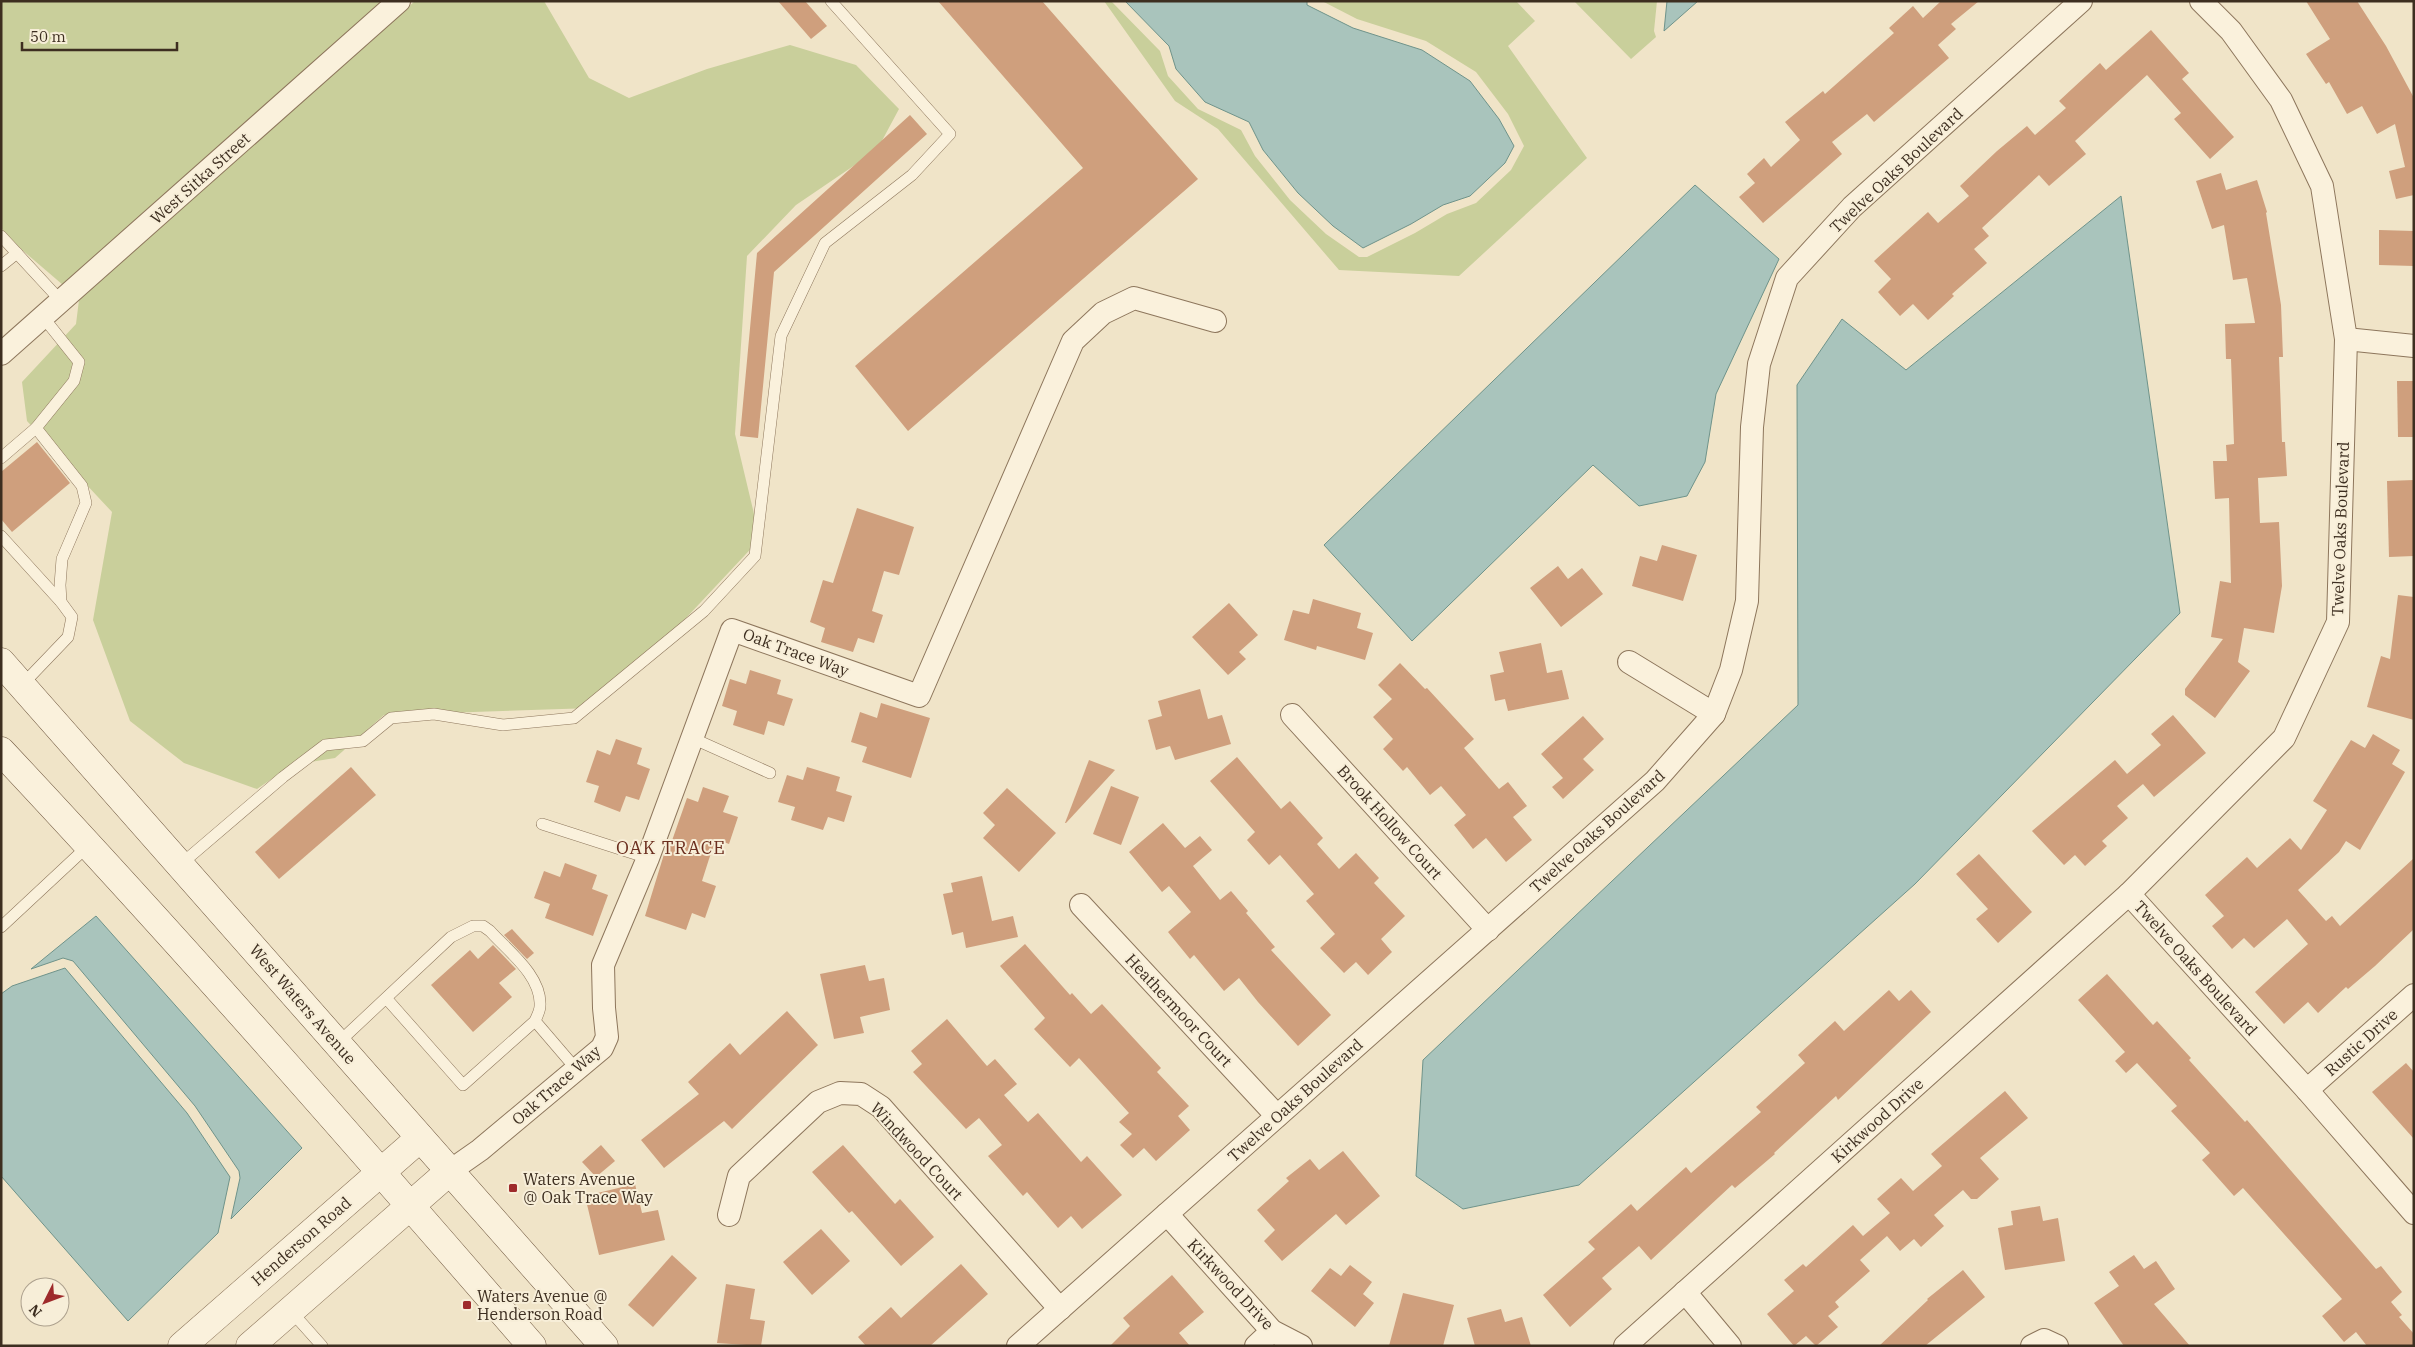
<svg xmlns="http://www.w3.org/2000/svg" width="2415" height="1347" font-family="'IBM Plex Serif',serif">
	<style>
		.green { fill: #c9cf9b }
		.water { fill: #a9c4bc; stroke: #6f938a }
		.building { fill: #cf9f7d }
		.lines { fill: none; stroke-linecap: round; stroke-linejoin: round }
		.service-casing { stroke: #8d765c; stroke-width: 12 }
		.minor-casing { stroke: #8d765c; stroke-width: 24 }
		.tertiary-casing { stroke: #8d765c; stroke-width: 29 }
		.secondary-casing { stroke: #6f573f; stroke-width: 29 }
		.service { stroke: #faf1dc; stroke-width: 11 }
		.minor { stroke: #faf1dc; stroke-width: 22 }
		.tertiary { stroke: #faf1dc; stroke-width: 28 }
		.secondary { stroke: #faf1dc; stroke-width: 28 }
		.poi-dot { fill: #9e2a2b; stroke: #f7eed8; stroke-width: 2 }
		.labels { text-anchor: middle; stroke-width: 4; stroke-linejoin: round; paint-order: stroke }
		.street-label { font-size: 16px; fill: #3d2e20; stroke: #f7eed8 }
		.poi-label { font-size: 16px; fill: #3d2e20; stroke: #f7eed8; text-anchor: start }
		.neighbourhood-label { font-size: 18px; letter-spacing: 1px; fill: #6b2e1e; stroke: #f7eed8 }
	</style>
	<rect width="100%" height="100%" fill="#f0e4c8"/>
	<g class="green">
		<path d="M 1,1 L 383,1 L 63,285 L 21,249 L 1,228 Z"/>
		<path d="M 415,1 L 544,1 L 589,78 L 629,98 L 707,69 L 790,45 L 856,65 L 899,109 L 877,150 L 796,205 L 747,256 L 735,434 L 760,539 L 686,618 L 593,708 L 384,715 L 335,758 L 292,765 L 257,789 L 184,763 L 130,721 L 93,620 L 112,512 L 27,421 L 22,382 L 76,324 L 79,300 Z"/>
		<path d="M 1104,1 L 1111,1 L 1160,51 L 1168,76 L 1198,109 L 1241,130 L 1255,156 L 1290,200 L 1326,234 L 1359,257 L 1367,257 L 1415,233 L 1447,214 L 1476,203 L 1511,170 L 1524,146 L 1508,114 L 1476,72 L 1426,41 L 1357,19 L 1322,1 L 1516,1 L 1535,21 L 1508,46 L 1587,158 L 1459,276 L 1339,270 L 1218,129 L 1175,101 Z"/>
		<path d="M 1574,1 L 1657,1 L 1654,31 L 1656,37 L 1631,59 Z"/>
	</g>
	<g class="water">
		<path d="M 1125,1 L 1307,1 L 1307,5 L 1353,28 L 1422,50 L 1470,81 L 1499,119 L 1514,146 L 1505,163 L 1470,196 L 1443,205 L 1411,224 L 1363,248 L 1333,226 L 1298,193 L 1263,150 L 1249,122 L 1205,102 L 1176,69 L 1169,46 Z"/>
		<path d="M 1667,1 L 1698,1 L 1664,31 Z"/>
		<path d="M 1695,185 L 1779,259 L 1716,394 L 1705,462 L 1687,496 L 1639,506 L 1593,465 L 1412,641 L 1324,545 Z"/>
		<path d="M 2121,196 L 2180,613 L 1915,884 L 1579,1185 L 1463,1209 L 1416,1176 L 1423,1060 L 1798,705 L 1797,385 L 1842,319 L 1906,370 Z"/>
		<path d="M 96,916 L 302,1148 L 231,1219 L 240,1178 L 239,1171 L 195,1106 L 73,961 L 63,958 L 31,969 Z"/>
		<path d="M 65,968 L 187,1113 L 230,1177 L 218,1233 L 128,1321 L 1,1176 L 1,994 L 12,986 Z"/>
	</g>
	<g class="building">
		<path d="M 778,1 L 805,1 L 827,26 L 811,39 Z"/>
		<path d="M 938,1 L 1042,1 L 1198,179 L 908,431 L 855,366 L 1083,168 Z"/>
		<path d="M 1941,1 L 1979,1 L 1951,24 L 1956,29 L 1938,45 L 1949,58 L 1874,122 L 1867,114 L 1832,142 L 1842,154 L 1763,223 L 1739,197 L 1755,183 L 1747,174 L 1764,158 L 1771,167 L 1800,140 L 1785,122 L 1823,91 L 1825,94 L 1894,33 L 1889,28 L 1913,6 L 1923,18 Z"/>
		<path d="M 2306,1 L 2357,1 L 2386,46 L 2414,98 L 2414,195 L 2396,199 L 2389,171 L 2405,167 L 2395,124 L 2377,134 L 2362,106 L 2347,114 L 2329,82 L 2326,84 L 2306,54 L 2330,39 Z"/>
		<path d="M 2151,30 L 2189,73 L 2182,79 L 2234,137 L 2210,159 L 2174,119 L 2181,113 L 2147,75 L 2075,141 L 2086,154 L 2049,186 L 2039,175 L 1982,228 L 1989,236 L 1974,249 L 1987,263 L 1952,294 L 1954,296 L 1928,320 L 1913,304 L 1900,316 L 1878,292 L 1891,279 L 1874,261 L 1928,212 L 1938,223 L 1969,196 L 1960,186 L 1997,151 L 2027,126 L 2035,135 L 2066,108 L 2059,101 L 2100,63 L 2106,70 Z"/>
		<path d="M 910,115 L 927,134 L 774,272 L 758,438 L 740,436 L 757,253 Z"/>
		<path d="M 2221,173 L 2226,190 L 2257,180 L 2267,212 L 2266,213 L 2281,305 L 2283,357 L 2279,357 L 2282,442 L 2285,442 L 2287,476 L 2258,478 L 2260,523 L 2279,522 L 2282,586 L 2274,633 L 2244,628 L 2238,662 L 2250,671 L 2215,718 L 2185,695 L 2185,689 L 2223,639 L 2211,637 L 2220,581 L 2231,583 L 2229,498 L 2215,499 L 2213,461 L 2227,461 L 2226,445 L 2234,444 L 2231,359 L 2226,359 L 2225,324 L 2255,323 L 2247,278 L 2233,280 L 2224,225 L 2212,229 L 2196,181 Z"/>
		<path d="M 2379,230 L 2414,231 L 2414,266 L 2379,265 Z"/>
		<path d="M 2397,381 L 2414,381 L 2414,437 L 2398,437 Z"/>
		<path d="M 37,442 L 70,483 L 12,532 L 1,519 L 1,472 Z"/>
		<path d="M 2414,480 L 2414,556 L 2389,557 L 2387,481 Z"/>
		<path d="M 857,508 L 914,527 L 899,575 L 884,571 L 872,611 L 883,615 L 874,643 L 858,638 L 853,652 L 821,642 L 825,628 L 810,622 L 823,580 L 833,583 Z"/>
		<path d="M 1662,545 L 1697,555 L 1683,601 L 1632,586 L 1640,556 L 1657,561 Z"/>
		<path d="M 1558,566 L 1568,579 L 1582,568 L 1603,594 L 1561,627 L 1530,588 Z"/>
		<path d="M 2398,595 L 2414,597 L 2414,720 L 2367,707 L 2381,656 L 2390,659 Z"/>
		<path d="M 1313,599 L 1361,613 L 1357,628 L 1373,633 L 1365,660 L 1317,646 L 1316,650 L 1284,640 L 1293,610 L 1309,614 Z"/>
		<path d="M 1229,603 L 1258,635 L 1239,652 L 1246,659 L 1228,675 L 1192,637 Z"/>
		<path d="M 1541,643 L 1547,673 L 1562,670 L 1569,699 L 1508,711 L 1505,699 L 1495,701 L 1490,675 L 1504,672 L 1499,652 Z"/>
		<path d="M 1400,663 L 1425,689 L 1427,688 L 1474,739 L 1464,748 L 1499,789 L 1508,782 L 1527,806 L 1513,817 L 1532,840 L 1506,862 L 1486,838 L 1473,849 L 1454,825 L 1466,815 L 1441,786 L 1430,795 L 1407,767 L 1403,771 L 1383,749 L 1393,739 L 1373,717 L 1392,699 L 1378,685 Z"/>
		<path d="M 750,670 L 781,680 L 777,694 L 793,699 L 784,726 L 768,721 L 764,735 L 733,725 L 737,711 L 722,706 L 730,679 L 746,684 Z"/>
		<path d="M 1200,689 L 1208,719 L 1222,715 L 1231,744 L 1175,760 L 1170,746 L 1156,750 L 1148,720 L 1162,716 L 1158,701 Z"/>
		<path d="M 881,703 L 930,718 L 911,778 L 862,762 L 867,747 L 851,742 L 860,712 L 877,718 Z"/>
		<path d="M 2173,715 L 2206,753 L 2154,797 L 2143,784 L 2117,806 L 2128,818 L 2102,841 L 2107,846 L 2085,866 L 2075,855 L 2064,865 L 2032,831 L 2115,760 L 2127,774 L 2161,745 L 2151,734 Z"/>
		<path d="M 1583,716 L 1604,739 L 1583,759 L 1594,770 L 1563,799 L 1552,787 L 1563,778 L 1541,754 Z"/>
		<path d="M 2373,734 L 2400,750 L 2392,764 L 2405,772 L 2360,850 L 2346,841 L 2339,852 L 2298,890 L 2326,921 L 2332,916 L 2340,926 L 2414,858 L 2414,929 L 2375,966 L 2348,989 L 2346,987 L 2318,1013 L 2308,1002 L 2284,1024 L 2255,992 L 2308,944 L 2287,919 L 2254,948 L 2244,938 L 2232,949 L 2212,926 L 2224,916 L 2205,895 L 2247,857 L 2257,868 L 2290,838 L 2301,850 L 2327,810 L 2313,801 L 2351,740 L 2365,748 Z"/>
		<path d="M 616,739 L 642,748 L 637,764 L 650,769 L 639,800 L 626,796 L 620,812 L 594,802 L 599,786 L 586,782 L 597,750 L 610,755 Z"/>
		<path d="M 1237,757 L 1281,809 L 1290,801 L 1323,838 L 1317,844 L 1339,869 L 1356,853 L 1379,878 L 1374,883 L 1405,916 L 1381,939 L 1392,952 L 1368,975 L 1356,962 L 1344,973 L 1320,948 L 1335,934 L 1306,901 L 1314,894 L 1280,855 L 1269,865 L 1247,840 L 1255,832 L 1210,781 Z"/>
		<path d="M 1089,760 L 1115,770 L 1066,823 L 1065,823 Z"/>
		<path d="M 351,767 L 376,795 L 279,879 L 255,852 Z"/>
		<path d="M 807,767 L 840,777 L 836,791 L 852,796 L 844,822 L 828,817 L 823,830 L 791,820 L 795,807 L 778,802 L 787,775 L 803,780 Z"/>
		<path d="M 1111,786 L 1139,797 L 1121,845 L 1093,834 Z"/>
		<path d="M 703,787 L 729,796 L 723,812 L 738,817 L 729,844 L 716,839 L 709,859 L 702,881 L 716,886 L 705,918 L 692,913 L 686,930 L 645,916 L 665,851 L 668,852 L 687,798 L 698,802 Z"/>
		<path d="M 1007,788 L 1056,833 L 1019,872 L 983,838 L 995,825 L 983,813 Z"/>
		<path d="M 1163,823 L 1185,848 L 1200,836 L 1212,850 L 1193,866 L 1220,900 L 1231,891 L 1248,911 L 1246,913 L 1275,947 L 1271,950 L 1331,1015 L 1298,1046 L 1258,1002 L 1239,978 L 1224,991 L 1194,955 L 1190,959 L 1168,932 L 1191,912 L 1169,886 L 1162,892 L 1129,852 Z"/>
		<path d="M 1979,854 L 2032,912 L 1998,943 L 1976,919 L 1988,909 L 1956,874 Z"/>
		<path d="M 565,863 L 597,875 L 592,889 L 608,895 L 593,936 L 545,918 L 550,904 L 534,898 L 544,871 L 560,877 Z"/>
		<path d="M 982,876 L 992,921 L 1013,916 L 1018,937 L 966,948 L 963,932 L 952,935 L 943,894 L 953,892 L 951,883 Z"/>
		<path d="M 512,929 L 534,953 L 527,959 L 504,935 Z"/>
		<path d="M 1025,944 L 1070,995 L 1072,993 L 1091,1014 L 1102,1004 L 1161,1068 L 1157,1072 L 1189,1106 L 1178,1116 L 1190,1130 L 1156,1161 L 1144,1148 L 1133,1158 L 1120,1145 L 1132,1134 L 1119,1122 L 1129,1113 L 1079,1058 L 1070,1067 L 1034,1029 L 1045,1018 L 1000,966 Z"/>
		<path d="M 493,945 L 516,969 L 499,983 L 512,997 L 473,1032 L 431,985 L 470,950 L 478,959 Z"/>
		<path d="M 865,965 L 869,981 L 884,978 L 890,1010 L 860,1017 L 864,1033 L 834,1039 L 820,974 Z"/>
		<path d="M 2107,974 L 2153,1025 L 2157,1021 L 2191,1058 L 2189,1060 L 2245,1122 L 2247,1120 L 2376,1269 L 2381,1266 L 2402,1292 L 2391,1302 L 2402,1315 L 2399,1317 L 2414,1334 L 2414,1346 L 2367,1346 L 2356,1332 L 2344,1342 L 2322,1316 L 2342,1299 L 2243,1188 L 2234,1196 L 2202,1160 L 2210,1153 L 2171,1111 L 2177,1106 L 2137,1063 L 2126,1073 L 2115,1061 L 2125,1052 L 2078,1000 Z"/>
		<path d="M 1889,990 L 1899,1001 L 1911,990 L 1931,1012 L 1838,1100 L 1836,1096 L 1774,1153 L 1775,1154 L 1735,1188 L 1732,1185 L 1651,1260 L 1639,1246 L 1602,1278 L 1612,1289 L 1570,1327 L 1543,1295 L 1595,1249 L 1588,1242 L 1631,1204 L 1637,1211 L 1686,1167 L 1691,1173 L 1761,1112 L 1756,1107 L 1805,1063 L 1798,1055 L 1835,1021 L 1844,1031 Z"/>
		<path d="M 787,1011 L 818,1045 L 732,1129 L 724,1121 L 664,1168 L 641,1140 L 699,1094 L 688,1082 L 730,1043 L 740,1055 Z"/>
		<path d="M 947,1019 L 987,1066 L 995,1059 L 1017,1084 L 1004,1095 L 1028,1122 L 1038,1113 L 1081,1162 L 1087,1156 L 1122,1195 L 1082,1229 L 1071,1216 L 1058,1228 L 1027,1192 L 1023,1196 L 988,1156 L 1002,1145 L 979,1118 L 966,1129 L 913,1072 L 922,1064 L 911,1051 Z"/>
		<path d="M 2406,1063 L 2414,1072 L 2414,1139 L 2372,1092 Z"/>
		<path d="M 2005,1091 L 2028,1118 L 1980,1158 L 1999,1179 L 1977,1199 L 1971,1199 L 1963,1190 L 1934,1215 L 1944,1226 L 1921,1247 L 1914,1239 L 1900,1251 L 1887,1236 L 1860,1260 L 1870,1271 L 1835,1302 L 1839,1307 L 1828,1316 L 1838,1327 L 1816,1346 L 1806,1336 L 1794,1346 L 1767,1314 L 1794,1291 L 1784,1280 L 1803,1264 L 1806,1267 L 1853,1225 L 1863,1236 L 1890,1213 L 1877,1199 L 1901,1178 L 1913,1191 L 1942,1166 L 1931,1154 Z"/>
		<path d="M 601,1145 L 615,1161 L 596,1177 L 582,1162 Z"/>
		<path d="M 843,1145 L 895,1204 L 900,1199 L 934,1237 L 901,1266 L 852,1211 L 849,1213 L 812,1172 Z"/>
		<path d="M 1343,1151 L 1380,1196 L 1346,1225 L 1336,1214 L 1282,1261 L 1264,1241 L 1275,1230 L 1257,1210 L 1289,1181 L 1286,1178 L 1310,1159 L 1319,1170 Z"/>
		<path d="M 635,1184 L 642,1213 L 658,1210 L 665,1240 L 599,1255 L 585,1196 Z"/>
		<path d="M 2040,1206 L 2043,1221 L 2058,1218 L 2065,1261 L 2005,1270 L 1998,1228 L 2013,1225 L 2011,1211 Z"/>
		<path d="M 821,1229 L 850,1261 L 812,1295 L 783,1262 Z"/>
		<path d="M 672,1255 L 697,1278 L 653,1327 L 628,1305 Z"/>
		<path d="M 2134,1255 L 2144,1269 L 2156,1261 L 2175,1289 L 2154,1304 L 2190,1346 L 2124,1346 L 2094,1303 L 2119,1286 L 2109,1272 Z"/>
		<path d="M 961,1264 L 988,1294 L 930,1346 L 866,1346 L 858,1337 L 891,1307 L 901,1318 Z"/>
		<path d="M 1350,1265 L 1372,1282 L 1363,1294 L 1374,1303 L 1355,1327 L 1311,1291 L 1330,1268 L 1341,1276 Z"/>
		<path d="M 1963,1270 L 1985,1297 L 1925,1346 L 1879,1346 L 1928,1300 L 1927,1299 Z"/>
		<path d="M 1172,1275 L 1204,1312 L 1179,1333 L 1190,1346 L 1110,1346 L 1130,1326 L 1123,1318 Z"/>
		<path d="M 726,1284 L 755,1289 L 750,1319 L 765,1321 L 761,1346 L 717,1343 Z"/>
		<path d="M 1403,1293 L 1454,1305 L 1443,1346 L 1389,1346 Z"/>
		<path d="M 1501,1309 L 1505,1322 L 1522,1317 L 1531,1346 L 1475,1346 L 1467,1318 Z"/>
	</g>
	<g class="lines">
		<defs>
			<g id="service">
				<path d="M 1,236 L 61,301"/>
				<path d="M 1,266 L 17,253"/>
				<path d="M 1,458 L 36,428"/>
				<path d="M 1,536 L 61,602"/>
				<path d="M 22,685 L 68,637 L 72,617 L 61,602 L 60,585 L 62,559 L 86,503 L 82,486 L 36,428 L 74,381 L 79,362 L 43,317"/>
				<path d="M 692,738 L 770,773"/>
				<path d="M 542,824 L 648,858"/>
				<path d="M 180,865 L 283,777 L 325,745 L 363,741 L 391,718 L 434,714 L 503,725 L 574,718 L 704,611 L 755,556 L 781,336 L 825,243 L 912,175 L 950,134 L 831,1"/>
				<path d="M 1,927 L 89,845"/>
				<path d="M 535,1021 L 577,1070"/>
				<path d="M 338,1043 L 451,937 L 473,926 L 483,926 L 490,931 C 508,951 542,976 540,1006 C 540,1011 537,1016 535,1021 L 463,1085 L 386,998"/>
				<path d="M 290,1310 L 322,1346"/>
			</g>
			<g id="minor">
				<path d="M 2346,339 L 2414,346"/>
				<path d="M 1,354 L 399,1"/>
				<path d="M 1629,662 L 1714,714"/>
				<path d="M 1292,715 L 1488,930"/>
				<path d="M 2129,894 L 2307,1090 L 2414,1213"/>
				<path d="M 1081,905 L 1277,1116"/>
				<path d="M 2307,1090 L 2414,995"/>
				<path d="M 450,1171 L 480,1150 L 602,1048 L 607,1037 L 604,1008 L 603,965 L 648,858 L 732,630 L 919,696 L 1073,341 L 1103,313 L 1134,298 L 1215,321"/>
				<path d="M 1167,1214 L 1272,1331 L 1301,1346"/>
				<path d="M 729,1215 L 739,1176 L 818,1102 L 840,1093 L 861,1094 L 881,1107 L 1060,1309"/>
				<path d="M 1685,1292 L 1730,1346"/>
				<path d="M 1018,1346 L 1655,781 L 1714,714 L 1731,670 L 1747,601 L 1752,427 L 1759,364 L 1787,278 L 1852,207 L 2081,1"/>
				<path d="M 1256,1346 L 1272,1331"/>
				<path d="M 1625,1346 L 2129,894 L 2284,738 L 2338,622 L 2346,339 L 2322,186 L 2281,100 L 2231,31 L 2201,1"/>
				<path d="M 2032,1346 L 2044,1340 L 2057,1346"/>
			</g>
			<g id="tertiary">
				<path d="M 182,1346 L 420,1138"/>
				<path d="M 250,1346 L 450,1171"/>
			</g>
			<g id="secondary">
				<path d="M 1,662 L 604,1346"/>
				<path d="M 1,751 C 183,945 358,1145 532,1346"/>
			</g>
		</defs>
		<use href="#service" class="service-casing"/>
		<use href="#minor" class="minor-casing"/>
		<use href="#tertiary" class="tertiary-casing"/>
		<use href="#secondary" class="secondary-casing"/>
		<use href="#service" class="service"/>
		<use href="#minor" class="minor"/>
		<use href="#tertiary" class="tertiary"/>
		<use href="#secondary" class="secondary"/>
	</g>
	<g class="poi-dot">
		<rect x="508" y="1183" width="10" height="10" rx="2.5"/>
		<rect x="462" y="1300" width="10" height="10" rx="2.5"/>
	</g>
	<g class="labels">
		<g class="street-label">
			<text transform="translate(1896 170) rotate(-43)" y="6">Twelve Oaks Boulevard</text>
			<text transform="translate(200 178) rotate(-42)" y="6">West Sitka Street</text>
			<text transform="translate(2340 529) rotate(-88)" y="6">Twelve Oaks Boulevard</text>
			<text transform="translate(796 652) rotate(20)" y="6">Oak Trace Way</text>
			<text transform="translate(1390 822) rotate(48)" y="6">Brook Hollow Court</text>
			<text transform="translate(1597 831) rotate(-42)" y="6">Twelve Oaks Boulevard</text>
			<text transform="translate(2196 968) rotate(48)" y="6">Twelve Oaks Boulevard</text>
			<text transform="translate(303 1004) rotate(49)" y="6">West Waters Avenue</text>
			<text transform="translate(1179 1010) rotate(47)" y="6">Heathermoor Court</text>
			<text transform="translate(2361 1042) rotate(-42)" y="6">Rustic Drive</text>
			<text transform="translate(556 1085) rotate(-41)" y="6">Oak Trace Way</text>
			<text transform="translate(1295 1100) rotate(-42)" y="6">Twelve Oaks Boulevard</text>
			<text transform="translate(1877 1120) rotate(-42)" y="6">Kirkwood Drive</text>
			<text transform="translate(917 1151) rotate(47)" y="6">Windwood Court</text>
			<text transform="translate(301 1241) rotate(-41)" y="6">Henderson Road</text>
			<text transform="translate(1231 1284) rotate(47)" y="6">Kirkwood Drive</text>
		</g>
		<g class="poi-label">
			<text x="523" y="1185">Waters Avenue<tspan x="523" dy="18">@ Oak Trace Way</tspan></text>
			<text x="477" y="1302">Waters Avenue @<tspan x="477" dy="18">Henderson Road</tspan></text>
		</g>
		<g class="neighbourhood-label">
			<text x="671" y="854">OAK TRACE</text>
		</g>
	</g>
	<rect width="2415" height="1347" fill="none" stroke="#3d2e20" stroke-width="5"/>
	<g transform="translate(45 1302) rotate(228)"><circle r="24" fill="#f7eed8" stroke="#ada18e"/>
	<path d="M0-4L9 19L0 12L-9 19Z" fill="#9e2a2b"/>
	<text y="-8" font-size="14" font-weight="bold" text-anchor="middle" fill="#3d2e20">N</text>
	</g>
	<path d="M22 42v8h155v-8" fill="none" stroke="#3d2e20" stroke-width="2.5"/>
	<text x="30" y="42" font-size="15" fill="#3d2e20" stroke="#f7eed8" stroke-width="4" paint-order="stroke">50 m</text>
</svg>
